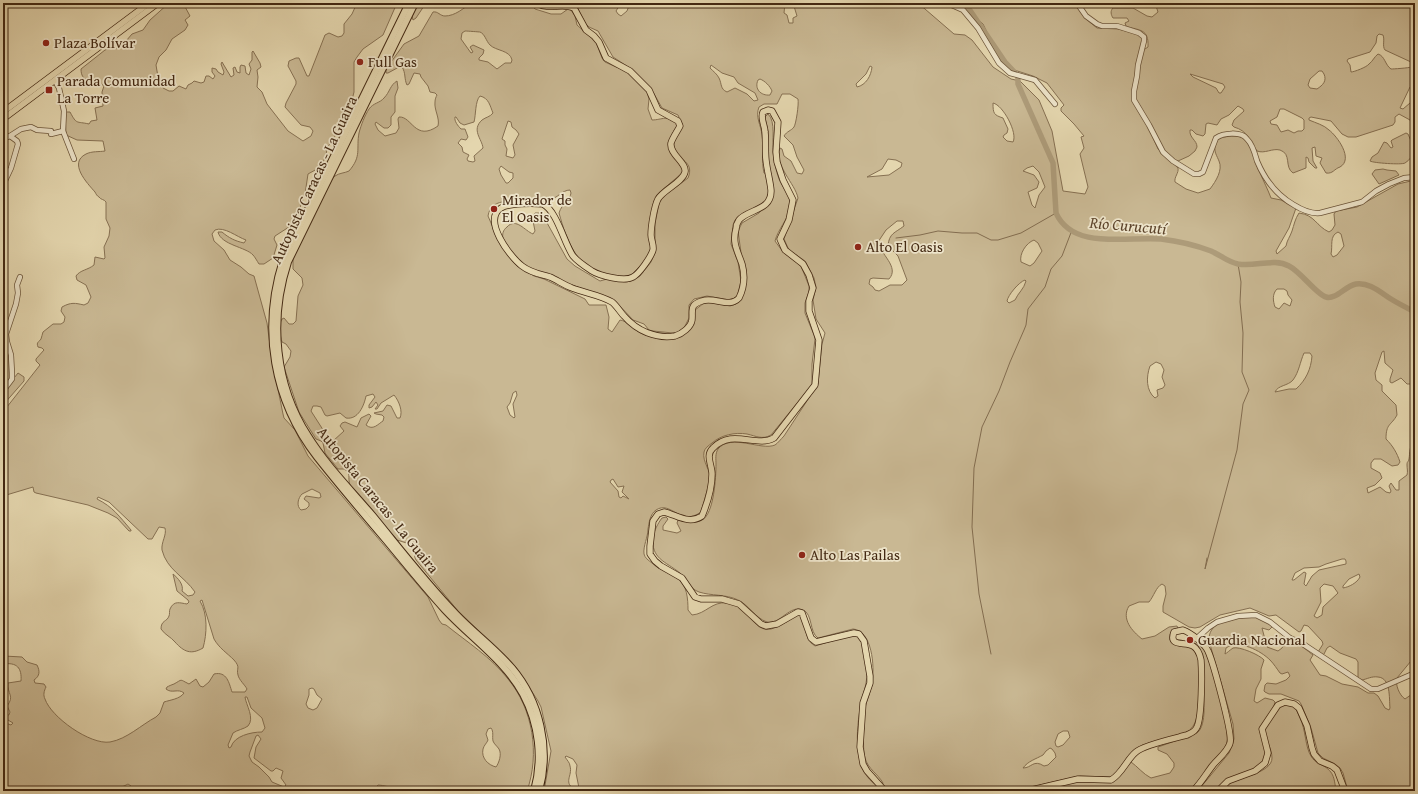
<svg xmlns="http://www.w3.org/2000/svg" width="1418" height="794" font-family="'Gentium Book Plus',serif">
	<style>
		.green { fill: #c9b893; stroke: #867052; fill-rule: evenodd }
		.lines { fill: none; stroke-linecap: round; stroke-linejoin: round }
		.stream { stroke: #836d50; stroke-width: 1 }
		.river { stroke: #ad9b79; stroke-width: 5.5 }
		.minor-casing { stroke: #6b5439; stroke-width: 6 }
		.major-casing { stroke: #432812; stroke-width: 7 }
		.highway-casing { stroke: #432812; stroke-width: 8 }
		.minor { stroke: #ede4ca; stroke-width: 4.5 }
		.major { stroke: #e4d6ae; stroke-width: 5.5 }
		.highway { stroke: #e4d6ae; stroke-width: 6 }
		.poi-dot { fill: #8f2418; stroke: #ede4ca; stroke-width: 1.5 }
		.labels { text-anchor: middle; stroke-width: 3.5; stroke-linejoin: round; paint-order: stroke }
		.poi-label { font-size: 15px; fill: #432812; stroke: #ede4ca; text-anchor: start }
		.street-label { font-size: 15px; fill: #432812; stroke: #ede4ca }
		.water-label { font-size: 16px; font-style: italic; fill: #5e452c; stroke: #ede4ca }
	</style>
	<rect width="100%" height="100%" fill="#e4d6ae"/>
	<filter id="stains"><feTurbulence type="fractalNoise" baseFrequency=".005" numOctaves="4"/><feColorMatrix values="0 0 0 0 .2 0 0 0 0 .09 0 0 0 0 .02 0 0 0 .5 -.17"/></filter>
	<radialGradient id="worn" r=".72"><stop offset=".6" stop-color="#630" stop-opacity="0"/><stop offset="1" stop-color="#630" stop-opacity=".3"/></radialGradient>
	<g class="green">
		<path d="M 169,3 L 183,3 L 190,16 L 185,20 L 188,25 L 185,30 L 172,39 L 166,50 L 159,57 L 156,65 L 159,83 L 163,88 L 169,91 L 173,91 L 179,86 L 186,89 L 188,85 L 192,83 L 194,81 L 201,83 L 204,82 L 206,76 L 209,76 L 213,79 L 215,76 L 212,72 L 212,68 L 216,69 L 218,72 L 223,75 L 224,72 L 221,64 L 222,62 L 231,77 L 234,75 L 233,68 L 235,67 L 237,72 L 240,73 L 240,67 L 241,65 L 245,66 L 246,73 L 249,75 L 251,69 L 249,64 L 252,60 L 252,52 L 253,51 L 260,63 L 261,67 L 257,70 L 258,77 L 257,87 L 262,92 L 267,104 L 288,131 L 303,141 L 311,136 L 313,131 L 310,127 L 301,125 L 285,107 L 286,103 L 296,84 L 296,81 L 288,66 L 289,61 L 296,58 L 299,58 L 307,76 L 309,76 L 325,35 L 329,33 L 338,37 L 342,36 L 344,33 L 344,24 L 352,14 L 357,3 L 397,3 L 383,35 L 363,49 L 357,57 L 354,62 L 354,92 L 351,104 L 334,138 L 327,148 L 326,156 L 322,164 L 317,169 L 308,174 L 305,194 L 298,213 L 289,227 L 275,236 L 274,239 L 277,245 L 273,258 L 264,264 L 259,264 C 257,261 255,257 253,255 C 246,247 221,245 218,232 L 222,232 C 229,238 235,241 244,243 L 246,240 C 237,237 224,226 215,230 L 212,234 L 214,241 L 224,250 L 230,260 L 241,267 L 249,274 L 254,276 L 267,323 L 272,360 L 283,414 L 284,418 L 295,430 L 308,456 L 428,597 L 439,620 L 442,624 L 446,625 C 467,642 491,657 508,679 C 533,709 540,754 527,791 L 394,791 L 395,787 C 389,788 384,785 378,785 L 377,786 L 383,787 L 389,791 L 129,791 L 131,786 L 128,784 L 120,788 L 110,787 L 105,791 L 3,791 L 3,722 L 11,725 L 13,723 L 3,717 L 3,711 L 5,715 L 9,715 L 10,712 L 7,706 C 15,696 7,694 8,683 L 21,681 C 22,668 17,662 3,664 L 3,657 L 4,656 L 22,657 L 27,662 L 37,665 C 40,671 40,676 34,680 L 35,683 L 44,684 L 46,687 C 44,691 43,695 45,699 C 51,717 90,745 110,742 C 127,739 141,725 156,717 L 160,713 L 164,702 C 170,700 180,699 184,693 C 178,688 172,694 166,689 L 167,687 C 169,686 171,685 174,684 C 183,679 179,679 189,684 L 196,679 L 200,686 L 203,687 L 209,682 L 214,674 C 227,671 229,683 232,692 L 245,692 L 247,689 C 245,685 239,680 238,675 C 236,668 241,668 234,660 C 227,653 219,648 214,639 L 202,600 L 200,601 C 208,614 207,634 203,648 C 191,655 184,652 175,642 C 171,637 165,635 161,629 C 161,620 167,622 169,616 C 170,614 169,611 170,609 C 174,600 180,603 187,604 L 189,602 L 188,600 L 177,591 L 173,574 C 178,578 184,585 182,591 L 188,596 L 193,595 L 195,592 C 184,576 167,570 162,550 C 161,542 167,535 165,528 L 159,527 L 152,539 L 148,539 L 109,502 L 98,497 L 97,499 C 113,507 119,516 131,530 L 131,531 L 129,531 L 117,518 L 108,513 L 88,505 L 36,493 L 34,492 L 33,487 L 3,496 L 3,412 L 40,365 L 36,361 L 36,359 L 44,350 L 42,348 L 38,347 C 36,342 39,342 41,339 C 42,337 42,334 43,332 L 53,324 L 61,324 L 64,322 L 65,317 L 61,311 L 62,307 C 71,302 75,303 84,305 L 88,303 L 91,297 L 86,285 L 77,280 L 76,276 C 80,270 88,270 94,265 L 95,257 L 104,259 L 105,258 L 104,247 L 109,236 L 110,228 L 106,219 L 106,202 C 104,199 101,200 99,197 C 97,196 96,194 95,192 C 87,183 68,163 86,154 C 92,151 99,152 105,151 L 103,141 L 77,140 L 66,135 L 65,112 L 70,112 C 77,125 76,121 89,124 L 91,121 L 97,120 L 95,108 L 103,106 L 102,92 L 104,86 L 100,83 C 91,81 81,82 81,69 L 105,50 L 108,49 L 120,48 L 132,34 L 143,30 L 150,20 ZM 312,489 L 320,493 L 321,497 L 319,498 L 306,496 L 304,499 L 309,503 L 309,506 L 306,509 L 301,510 C 296,506 298,498 302,494 C 305,492 309,491 312,489 ZM 312,688 L 314,689 L 317,695 L 322,699 L 317,708 L 313,710 L 308,708 L 306,704 L 309,695 L 309,689 ZM 245,697 L 247,697 L 251,708 L 262,718 L 265,728 L 262,732 C 251,732 234,736 231,747 L 229,748 L 228,745 L 233,733 C 237,730 244,729 248,726 C 255,718 246,705 245,697 ZM 491,728 C 494,732 492,736 493,741 C 494,744 497,746 499,749 C 502,754 499,763 496,767 C 488,765 481,758 483,749 C 484,745 487,743 488,740 L 486,734 L 488,729 ZM 258,735 L 261,739 L 256,747 L 254,758 L 271,771 L 273,771 L 276,768 L 283,771 L 281,778 L 286,785 L 284,787 L 272,782 L 269,777 L 259,767 L 252,762 L 249,756 L 250,752 L 256,736 Z"/>
		<path d="M 418,3 L 426,3 L 416,18 L 413,20 L 412,16 Z"/>
		<path d="M 471,3 L 530,3 L 535,9 L 551,14 L 561,14 L 568,9 L 571,10 L 575,16 L 577,25 L 596,42 L 602,58 L 605,62 L 616,67 L 625,70 L 647,92 L 649,99 L 648,109 L 652,120 C 662,120 668,114 677,124 L 677,126 C 662,148 672,151 683,170 L 682,173 L 660,192 L 654,201 L 650,220 L 651,249 L 646,260 L 630,276 C 623,277 616,276 609,275 C 576,269 567,241 559,213 C 562,203 570,201 571,193 L 570,190 C 562,190 557,199 550,199 C 544,199 538,201 532,201 C 518,203 491,195 488,216 L 500,244 L 516,265 L 534,276 L 544,279 L 585,299 L 589,305 L 606,305 L 609,317 L 608,329 L 612,332 L 620,320 C 627,321 632,328 639,332 C 653,341 671,334 686,331 L 695,310 L 704,303 L 709,302 L 730,306 L 736,304 L 740,300 L 744,274 L 738,231 L 742,223 L 759,213 L 761,210 L 743,213 L 735,220 L 733,225 L 731,244 L 738,262 L 741,281 L 737,297 L 730,300 L 707,296 L 694,299 L 689,305 L 689,318 L 684,328 L 679,332 L 673,333 L 653,331 L 649,330 L 644,324 L 633,320 L 619,305 L 602,296 L 529,269 L 517,260 L 503,239 C 502,234 503,230 507,227 C 516,217 525,231 533,234 L 535,231 L 532,216 L 535,213 L 539,213 L 546,221 L 567,259 L 575,266 L 600,281 L 607,279 L 626,282 L 631,281 L 640,276 L 651,262 L 653,257 L 655,253 L 655,224 L 659,203 L 664,196 L 688,178 C 695,161 678,161 674,148 C 672,140 681,131 682,124 L 678,115 L 662,108 L 653,92 L 633,70 L 613,57 L 598,31 L 589,27 L 585,23 L 578,9 L 578,3 L 621,3 L 616,11 L 618,14 L 621,16 L 627,11 L 630,3 L 661,3 L 666,7 L 667,3 L 785,3 L 784,13 L 787,15 L 789,23 L 793,23 L 793,18 L 797,16 L 793,3 L 918,3 L 954,34 L 965,35 L 972,40 L 993,67 L 1011,79 L 1020,81 L 1039,100 L 1052,131 L 1063,191 L 1085,194 L 1088,187 L 1080,154 L 1084,148 L 1081,137 L 1084,136 L 1074,124 L 1061,111 L 1061,108 L 1064,105 L 1047,83 L 1033,76 L 1011,69 L 1003,65 L 983,24 L 971,13 L 966,3 L 1075,3 L 1086,19 L 1097,28 L 1118,29 L 1138,34 L 1142,38 L 1143,48 L 1145,49 L 1148,47 C 1149,28 1139,31 1126,26 L 1125,23 L 1129,21 L 1127,18 L 1113,18 C 1111,15 1110,11 1113,8 L 1133,8 L 1147,16 L 1152,17 L 1158,12 L 1155,3 L 1171,4 L 1181,7 L 1186,3 L 1415,3 L 1415,82 L 1410,87 L 1400,108 L 1403,109 L 1410,103 L 1415,105 L 1415,128 L 1410,120 L 1399,114 L 1395,117 L 1395,122 L 1393,125 L 1356,137 L 1348,137 L 1342,134 L 1331,121 L 1311,117 L 1309,118 L 1309,120 C 1316,123 1324,125 1329,130 C 1337,136 1354,159 1340,167 C 1334,169 1333,174 1326,173 L 1320,163 L 1322,158 L 1316,156 L 1315,147 L 1312,148 L 1313,161 L 1317,168 L 1315,168 L 1309,162 L 1308,158 L 1306,157 L 1306,168 L 1293,173 C 1284,167 1292,154 1280,150 C 1272,148 1265,154 1257,151 C 1249,140 1248,131 1234,127 L 1232,125 L 1234,120 L 1244,111 L 1243,109 L 1238,106 L 1229,115 L 1221,119 L 1217,125 L 1208,123 L 1206,124 L 1205,134 L 1203,136 L 1196,134 L 1192,130 L 1190,130 C 1189,138 1197,140 1197,147 L 1195,151 L 1189,156 L 1178,161 L 1174,160 L 1166,154 L 1150,123 L 1146,122 L 1158,149 L 1178,168 C 1179,173 1174,177 1175,182 L 1186,189 L 1198,193 L 1210,189 C 1216,181 1223,170 1219,161 C 1217,156 1214,152 1215,146 C 1215,141 1220,137 1225,137 C 1230,136 1238,135 1243,138 C 1254,145 1254,163 1260,173 C 1264,182 1268,190 1271,198 L 1281,200 L 1296,208 L 1289,228 L 1276,251 L 1277,254 L 1286,246 C 1287,240 1290,237 1292,231 C 1294,225 1295,219 1299,213 C 1315,215 1316,226 1329,232 L 1332,230 L 1335,225 L 1334,214 L 1336,211 L 1357,207 L 1398,184 L 1415,180 L 1415,399 L 1411,392 L 1414,387 L 1413,384 L 1407,384 L 1401,378 L 1392,383 L 1390,382 L 1390,379 L 1393,370 L 1385,363 L 1384,351 L 1382,352 L 1375,373 L 1376,380 L 1382,385 L 1382,391 L 1396,405 L 1397,415 C 1391,426 1386,423 1386,439 C 1393,446 1397,453 1400,462 L 1398,465 L 1392,466 L 1381,459 L 1374,459 L 1371,463 L 1371,468 L 1380,473 L 1382,478 L 1375,485 L 1367,488 L 1368,493 L 1380,487 L 1386,492 L 1390,493 L 1391,491 L 1389,486 L 1391,483 L 1396,490 L 1399,490 L 1399,481 L 1407,475 C 1408,471 1407,469 1407,465 C 1407,461 1408,463 1409,459 C 1410,453 1409,445 1415,441 L 1415,659 L 1411,661 L 1397,678 C 1395,684 1399,695 1405,699 L 1415,692 L 1415,791 L 1348,791 L 1343,773 L 1340,768 L 1335,764 L 1323,758 L 1318,753 L 1311,728 L 1301,704 L 1299,701 L 1281,694 L 1269,694 L 1265,692 L 1264,691 L 1265,685 L 1267,683 L 1276,684 L 1286,680 L 1290,676 L 1288,672 L 1282,674 L 1280,673 C 1277,669 1274,664 1270,660 C 1261,651 1239,639 1226,648 L 1225,654 C 1227,653 1230,650 1233,648 C 1239,646 1260,655 1264,660 L 1261,669 L 1261,679 L 1256,689 L 1254,701 L 1257,703 L 1265,698 L 1273,700 L 1275,702 L 1274,706 L 1260,730 L 1267,755 L 1266,760 L 1255,769 L 1225,780 L 1216,791 L 1197,791 L 1206,781 L 1229,753 L 1232,746 L 1234,739 L 1233,724 L 1209,641 C 1208,623 1227,619 1241,618 C 1245,617 1250,616 1254,616 C 1259,617 1269,623 1272,627 L 1269,630 L 1262,628 L 1267,647 L 1278,651 L 1282,648 L 1285,643 C 1295,639 1305,649 1313,655 L 1310,660 L 1320,675 L 1326,676 L 1342,684 L 1358,687 L 1368,693 L 1374,693 L 1378,696 L 1385,708 L 1389,710 L 1390,708 C 1389,698 1391,678 1378,677 C 1372,676 1367,679 1362,680 L 1358,678 L 1358,662 L 1356,659 L 1340,653 L 1330,646 L 1327,648 L 1324,654 L 1323,655 L 1318,652 L 1323,644 L 1322,641 L 1308,626 L 1304,625 L 1301,631 L 1299,632 L 1276,615 L 1269,616 L 1250,608 L 1220,615 L 1200,627 L 1195,628 L 1189,627 L 1163,612 L 1163,606 L 1166,594 L 1165,586 L 1162,584 C 1156,587 1154,596 1149,602 L 1139,602 L 1129,606 C 1121,619 1132,631 1142,639 L 1155,636 L 1169,627 L 1177,626 L 1178,628 C 1171,631 1169,633 1170,640 C 1176,648 1190,643 1195,652 C 1199,658 1201,666 1203,673 L 1194,643 C 1197,644 1200,645 1202,647 C 1211,656 1230,730 1227,742 C 1225,752 1198,782 1189,791 L 1036,791 L 1079,781 L 1107,782 L 1131,762 C 1137,766 1143,774 1151,778 L 1170,773 L 1174,767 L 1174,763 L 1167,754 L 1158,750 L 1158,747 L 1195,734 C 1207,729 1204,701 1203,689 L 1199,691 C 1198,704 1200,724 1187,732 L 1142,745 L 1128,757 L 1115,774 L 1111,777 L 1080,776 L 1044,784 L 1019,791 L 544,791 L 551,751 L 541,707 L 538,701 L 516,667 L 458,611 L 416,560 C 413,555 416,550 413,545 L 397,540 L 382,523 L 350,485 C 347,477 352,473 344,469 L 338,469 L 325,453 L 323,443 L 321,441 L 316,439 L 299,412 L 284,367 L 290,357 L 291,351 L 286,344 L 282,342 C 280,335 278,325 282,319 L 284,318 L 289,324 L 293,324 L 296,321 L 298,296 L 303,285 L 302,278 L 293,269 L 293,259 C 299,245 325,184 335,176 C 339,173 345,173 349,171 C 362,156 356,149 359,133 C 361,125 365,115 369,109 C 373,103 380,103 384,98 C 390,92 390,85 397,81 L 398,88 L 395,96 L 395,112 L 391,117 L 391,125 L 388,128 L 384,128 L 376,122 L 375,124 L 378,130 L 385,136 L 396,133 L 399,128 L 398,119 L 399,117 C 412,116 415,142 438,126 C 440,118 434,110 435,102 C 435,99 436,97 437,95 L 435,93 L 430,92 L 428,86 L 421,77 L 420,74 L 414,73 L 409,84 L 407,85 C 404,79 406,73 402,67 L 399,67 L 388,73 L 386,73 L 386,69 L 404,44 L 419,36 L 433,12 C 438,11 440,16 445,16 C 455,16 464,8 471,3 ZM 465,31 C 467,31 480,32 480,32 C 485,34 486,41 490,45 C 496,51 510,50 512,60 L 511,63 L 505,63 L 497,69 L 488,62 L 479,60 L 479,58 L 483,54 L 484,50 L 473,45 L 470,47 L 473,52 L 471,53 L 461,39 L 462,33 ZM 1379,34 L 1383,35 C 1385,40 1382,46 1385,50 L 1411,62 L 1411,67 C 1409,68 1393,69 1391,69 C 1385,65 1385,56 1378,54 C 1374,57 1373,61 1369,64 C 1367,67 1354,72 1351,72 L 1350,65 L 1347,61 L 1348,59 L 1370,52 L 1376,43 L 1377,36 ZM 711,65 L 722,73 L 734,77 L 738,83 L 755,93 L 758,100 L 754,101 L 747,94 L 735,88 L 727,92 C 720,89 722,84 719,78 C 717,74 713,71 710,68 ZM 870,66 L 872,67 C 871,76 866,85 857,87 L 856,84 L 866,74 ZM 1319,71 L 1322,71 L 1324,74 C 1327,81 1323,85 1317,89 L 1310,88 L 1308,85 L 1310,79 ZM 1190,74 L 1223,84 L 1225,87 L 1221,93 L 1219,93 L 1216,88 L 1193,77 ZM 760,79 C 765,81 770,86 772,91 L 770,95 C 761,96 754,89 758,80 ZM 782,94 L 790,94 L 798,99 C 799,104 796,124 794,127 C 791,131 787,131 784,136 L 793,145 L 797,157 L 804,170 L 802,174 L 797,173 L 791,161 L 784,156 L 782,149 L 780,148 C 774,166 795,183 798,198 L 784,239 L 789,250 L 805,261 L 814,278 L 816,287 L 813,300 L 816,319 L 825,333 L 822,344 L 818,384 L 784,436 C 781,439 778,443 775,445 C 761,451 731,433 718,449 C 715,454 716,459 716,464 C 716,477 714,514 702,520 C 695,524 685,521 678,520 L 677,523 L 681,531 L 677,533 L 663,530 L 663,526 L 668,519 L 666,517 L 662,518 C 658,523 654,531 653,537 C 651,559 665,561 680,573 C 687,579 690,589 699,592 C 711,596 726,594 738,600 C 749,605 755,618 767,622 C 780,625 790,604 803,610 C 813,614 809,632 818,638 L 853,629 C 872,630 875,667 872,682 C 871,691 867,699 865,708 C 864,720 862,747 865,758 C 868,769 878,774 883,783 L 882,786 L 878,786 C 852,772 856,729 861,704 C 862,697 865,690 866,683 C 869,669 866,646 857,635 L 851,635 L 815,646 C 802,639 809,622 798,614 C 791,619 783,625 774,628 C 758,635 750,614 739,607 C 736,605 731,604 727,603 C 712,601 706,614 692,615 L 688,610 C 688,599 687,585 678,579 C 670,572 660,571 652,563 C 648,560 645,558 644,554 C 643,546 648,537 648,529 C 649,523 650,514 656,510 C 671,500 680,527 701,512 L 710,480 C 711,470 702,462 704,452 C 705,448 708,446 712,443 C 721,435 735,432 747,434 C 756,436 762,440 771,435 L 812,385 L 812,364 L 815,339 L 814,335 L 805,313 L 805,303 L 809,292 L 809,286 L 801,266 L 783,252 L 775,241 C 778,229 788,220 790,207 C 792,196 783,189 779,179 C 776,171 774,161 773,152 C 772,142 776,121 768,114 L 765,117 L 768,131 L 767,174 L 764,173 C 761,160 764,148 762,135 C 761,125 755,117 759,107 L 764,104 L 777,104 ZM 480,96 C 489,98 490,106 493,113 C 490,117 486,117 482,120 C 471,130 482,139 483,148 L 474,156 L 475,161 L 473,162 L 468,161 L 467,159 L 469,155 L 463,152 L 462,147 L 458,143 L 461,139 L 466,140 L 468,137 L 465,129 L 461,129 C 458,126 454,121 455,117 L 456,117 L 460,123 L 464,125 L 474,122 C 476,115 475,101 480,96 ZM 993,103 C 1003,105 1018,133 1013,142 L 1007,141 L 1003,137 L 1004,135 L 1007,133 L 1008,129 L 1003,118 C 994,115 993,114 993,103 ZM 1280,109 L 1284,109 L 1302,118 L 1304,120 L 1304,129 L 1302,131 L 1298,131 L 1294,133 L 1288,130 L 1281,132 L 1277,125 L 1271,124 L 1270,121 L 1277,117 ZM 508,121 L 511,122 L 512,127 L 516,130 L 519,134 L 513,145 L 515,155 L 513,158 L 506,156 L 507,149 L 505,145 L 505,141 L 502,139 ZM 888,159 L 896,160 L 902,163 L 901,167 L 889,175 L 867,177 L 882,169 ZM 501,166 L 509,172 L 513,173 L 513,178 L 508,183 L 506,183 L 501,175 L 499,169 ZM 1033,166 L 1039,172 L 1045,187 L 1039,195 L 1035,208 L 1032,205 L 1028,192 L 1037,188 L 1039,182 L 1034,175 L 1023,171 L 1027,168 ZM 897,221 L 903,221 L 904,226 C 895,233 889,233 888,246 L 898,256 L 907,280 L 902,285 L 890,285 L 879,291 L 875,290 L 873,287 L 869,284 L 870,279 L 873,278 L 889,279 C 900,267 880,254 878,242 L 886,230 ZM 1338,232 L 1341,234 L 1344,246 L 1337,255 L 1333,257 L 1331,254 C 1333,246 1329,236 1338,232 ZM 1034,240 L 1038,243 L 1042,251 L 1034,263 L 1030,266 L 1021,262 C 1019,254 1026,243 1034,240 ZM 1025,280 L 1026,281 C 1024,289 1018,293 1015,300 L 1009,303 L 1007,301 C 1008,295 1019,282 1025,280 ZM 1277,289 L 1284,289 L 1287,291 L 1288,295 L 1292,300 L 1290,306 L 1284,303 L 1279,309 L 1275,307 C 1273,301 1272,294 1277,289 ZM 1304,353 L 1310,353 L 1312,356 C 1311,369 1306,380 1296,389 L 1289,389 L 1275,392 C 1278,385 1288,386 1293,380 C 1299,372 1300,362 1304,353 ZM 1156,362 L 1161,364 L 1164,370 L 1162,377 L 1165,385 L 1163,388 L 1157,390 L 1158,396 L 1155,398 C 1146,391 1146,377 1150,366 ZM 516,391 L 517,395 L 513,404 L 515,417 L 514,418 L 510,415 L 507,407 L 510,403 L 513,393 ZM 373,394 L 375,397 L 369,405 L 369,408 L 372,407 L 376,402 L 378,405 L 375,409 L 377,409 L 381,403 L 394,395 C 399,401 403,411 400,418 L 397,418 L 391,406 L 387,405 L 383,411 L 374,413 L 376,414 L 382,415 L 384,417 L 383,421 C 378,424 373,431 366,425 L 371,416 L 369,414 L 361,418 L 357,427 L 345,422 L 342,423 L 340,426 L 344,431 L 333,441 L 327,436 L 311,411 L 313,406 L 317,406 L 321,407 L 325,415 L 327,416 L 340,413 L 346,418 C 358,420 364,406 366,396 ZM 613,479 L 618,487 L 624,486 L 622,492 L 629,499 L 623,496 L 621,498 L 619,497 L 618,491 L 610,482 L 611,480 ZM 1342,559 L 1345,559 L 1346,561 L 1346,564 L 1319,570 L 1312,576 L 1306,586 L 1304,584 L 1306,573 L 1304,572 L 1294,580 L 1292,580 L 1295,573 L 1304,568 L 1319,567 L 1326,564 ZM 1359,574 L 1360,577 C 1357,583 1349,587 1343,588 L 1343,586 L 1349,579 ZM 1324,584 L 1333,586 L 1338,593 L 1323,607 L 1322,615 L 1317,618 L 1314,616 L 1321,602 L 1320,588 ZM 1063,731 L 1068,731 L 1070,737 L 1063,745 L 1058,747 L 1056,746 L 1055,742 L 1058,734 ZM 1050,748 L 1052,749 L 1055,753 L 1056,757 L 1048,765 L 1044,766 C 1033,759 1032,768 1023,768 C 1028,761 1036,759 1043,755 L 1046,751 ZM 566,756 L 573,759 L 577,765 L 576,773 L 579,788 L 576,790 C 562,783 573,776 570,766 C 570,763 567,760 565,757 Z"/>
		<path d="M 1406,133 L 1408,134 L 1415,150 C 1413,155 1410,160 1405,163 C 1402,165 1373,163 1370,161 L 1372,157 L 1378,153 L 1384,142 L 1387,143 L 1391,148 L 1393,147 L 1391,141 L 1392,140 Z"/>
		<path d="M 1383,169 L 1387,170 L 1396,171 L 1399,175 L 1379,184 L 1372,174 L 1375,170 Z"/>
		<path d="M 18,373 L 24,377 L 24,381 L 3,405 L 3,392 Z"/>
		<path d="M 1283,704 C 1296,705 1295,707 1300,718 C 1306,730 1305,747 1311,756 C 1313,760 1316,762 1320,764 C 1334,771 1334,777 1336,791 L 1223,791 C 1224,788 1226,786 1229,784 C 1239,777 1272,773 1272,758 C 1272,749 1266,740 1263,731 L 1279,707 Z"/>
	</g>
	<g class="lines">
		<g class="stream">
			<path d="M 896,238 L 920,235 L 938,231 L 962,233 L 977,233 L 991,240 L 998,240 L 1021,233 L 1056,213"/>
			<path d="M 1207,558 L 1205,569 L 1237,450 L 1243,404 L 1249,390 L 1242,372 L 1243,333 L 1240,302 L 1241,282 L 1238,264"/>
			<path d="M 991,654 L 979,594 L 972,527 L 974,468 L 982,427 L 999,391 L 1010,362 L 1024,330 L 1026,325 L 1028,309 L 1045,287 L 1051,269 L 1062,256 L 1072,230"/>
		</g>
		<path class="river" d="M 965,3 L 1005,62 L 1018,76 L 1018,84 L 1053,163 L 1056,213 C 1073,251 1129,236 1161,239 C 1178,241 1195,245 1211,251 C 1220,255 1228,262 1238,264 C 1255,267 1274,258 1289,266 C 1301,272 1317,295 1326,297 C 1336,300 1345,286 1356,284 C 1369,282 1380,292 1391,299 C 1399,304 1407,308 1415,312"/>
		<defs>
			<g id="minor">
				<path d="M 947,3 L 963,10 L 978,28 L 999,63 L 1010,73 L 1035,80 L 1055,104"/>
				<path d="M 1077,3 L 1086,16 L 1097,24 L 1102,26 L 1117,26 L 1139,33 L 1144,37 L 1144,41 L 1138,65 L 1137,76 L 1134,91 L 1134,100 L 1149,125 L 1163,152 L 1173,161 L 1194,174 L 1199,174 L 1203,172 L 1216,138 C 1223,133 1241,131 1247,139 C 1253,145 1255,154 1257,161 C 1265,180 1276,195 1294,205 C 1302,210 1310,214 1320,213 L 1362,202 L 1376,191 L 1389,184 L 1404,178 L 1415,177"/>
				<path d="M 55,81 L 59,88 L 64,111 L 63,131 L 74,159"/>
				<path d="M 10,136 L 21,129 L 31,127 L 37,130 L 51,131 L 51,134 L 63,131"/>
				<path d="M 3,139 L 10,136 L 17,141 L 18,144 L 11,168 L 3,185"/>
				<path d="M 3,373 L 3,382"/>
				<path d="M 3,386 L 6,387 L 12,379 L 12,373 L 11,355 L 7,342 L 6,334 L 16,304 L 18,293 L 17,285 L 20,277"/>
				<path d="M 1196,639 L 1208,628 L 1217,622 L 1238,616 L 1256,615 L 1270,622 L 1290,638 L 1303,644 L 1371,689 L 1378,689 L 1415,673"/>
			</g>
			<g id="major">
				<path d="M 537,3 C 549,11 562,2 574,8 L 586,30 L 594,36 L 599,42 L 606,58 L 630,71 L 649,90 L 658,110 L 678,121 L 680,126 C 677,132 673,137 671,143 C 669,154 687,163 685,172 C 683,182 663,190 658,199 C 654,207 651,227 651,235 C 651,240 654,245 653,250 C 651,257 639,274 633,277 C 625,282 600,276 592,271 C 586,267 578,262 573,256 C 564,243 557,211 543,204 C 533,203 509,203 501,208 C 482,220 510,257 522,266 C 531,273 540,274 550,277 C 557,280 564,285 572,288 C 585,293 600,295 612,302 C 617,306 620,312 624,316 C 637,331 656,339 675,336 C 682,334 691,327 692,320 C 693,310 689,305 702,301 C 714,296 729,309 739,298 C 744,288 745,275 742,264 C 738,252 732,243 736,229 C 736,226 737,223 739,220 C 748,209 772,211 771,190 C 770,180 767,170 766,160 C 765,151 766,142 765,132 C 765,125 760,119 763,112 L 768,110 L 772,111 L 778,122 L 776,152 L 777,162 L 783,180 L 793,200 L 789,220 L 780,239 L 785,250 L 803,264 L 809,275 L 813,288 L 809,301 L 809,311 L 819,340 L 815,385 L 774,438 C 756,448 732,428 713,448 C 705,455 712,465 712,474 C 712,487 707,504 702,516 C 689,525 677,515 664,512 L 658,514 L 653,521 L 650,546 L 650,554 L 655,561 L 661,566 L 682,578 L 695,597 L 701,599 L 722,599 L 739,604 L 761,624 L 766,626 L 777,624 L 798,612 L 802,613 L 811,638 L 816,642 L 854,633 L 859,634 L 864,641 L 870,676 L 870,683 L 863,703 L 860,747 L 863,764 L 867,771 L 885,791"/>
				<path d="M 3,112 L 149,3"/>
				<path d="M 3,119 L 158,3"/>
				<path d="M 1027,791 L 1078,779 L 1111,780 C 1122,774 1127,759 1136,752 C 1143,745 1176,738 1187,735 C 1191,733 1195,732 1197,727 C 1202,717 1202,673 1201,660 C 1200,655 1198,649 1193,646 C 1186,641 1168,648 1174,632 L 1183,630 C 1191,633 1204,643 1208,651 C 1213,662 1233,734 1230,743 C 1228,751 1219,758 1213,765 C 1206,774 1201,783 1193,791"/>
				<path d="M 1218,791 L 1228,781 L 1255,771 L 1265,763 L 1268,753 L 1262,729 L 1278,705 L 1285,702 L 1294,704 L 1299,708 L 1307,726 L 1312,748 L 1314,754 L 1320,761 L 1332,766 L 1337,770 L 1345,791"/>
			</g>
			<g id="highway">
				<path d="M 409,3 L 283,260 C 261,329 273,400 317,457 C 339,485 362,512 385,539 C 405,563 424,587 445,610 C 471,638 505,661 523,694 C 539,724 543,759 534,791"/>
				<path d="M 415,3 L 288,262 C 269,320 275,385 308,436 C 326,465 351,490 373,516 C 400,549 426,583 456,614 C 474,633 495,648 512,668 C 540,701 551,749 539,791"/>
			</g>
		</defs>
		<use href="#minor" class="minor-casing"/>
		<use href="#major" class="major-casing"/>
		<use href="#highway" class="highway-casing"/>
		<use href="#minor" class="minor"/>
		<use href="#major" class="major"/>
		<use href="#highway" class="highway"/>
	</g>
	<g class="poi-dot">
		<circle cx="46" cy="43" r="4"/>
		<circle cx="360" cy="62" r="4"/>
		<rect x="45" y="86" width="8" height="8" rx="2"/>
		<circle cx="494" cy="209" r="4"/>
		<circle cx="858" cy="247" r="4"/>
		<circle cx="802" cy="555" r="4"/>
		<circle cx="1190" cy="640" r="4"/>
	</g>
	<g class="labels">
		<g class="poi-label">
			<text x="54" y="48">Plaza Bolívar</text>
			<text x="368" y="67">Full Gas</text>
			<text x="57" y="86">Parada Comunidad<tspan x="57" dy="17">La Torre</tspan></text>
			<text x="502" y="205">Mirador de<tspan x="502" dy="17">El Oasis</tspan></text>
			<text x="866" y="252">Alto El Oasis</text>
			<text x="810" y="560">Alto Las Pailas</text>
			<text x="1198" y="645">Guardia Nacional</text>
		</g>
		<g class="street-label">
			<text transform="translate(314 180) rotate(-65)" y="5">Autopista Caracas - La Guaira</text>
			<text transform="translate(378 500) rotate(51)" y="5">Autopista Caracas - La Guaira</text>
		</g>
		<g class="water-label">
			<text transform="translate(1128 225) rotate(5)" y="6">Río Curucutí</text>
		</g>
	</g>
	<rect width="1418" height="794" fill="none" stroke="#e4d6ae" stroke-width="16"/>
	<rect x="4" y="4" width="1410" height="786" fill="none" stroke="#432812" stroke-width="2"/>
	<rect x="8" y="8" width="1402" height="778" fill="none" stroke="#432812"/>
	<rect width="100%" height="100%" filter="url(#stains)"/>
	<rect width="100%" height="100%" fill="url(#worn)"/>
</svg>
